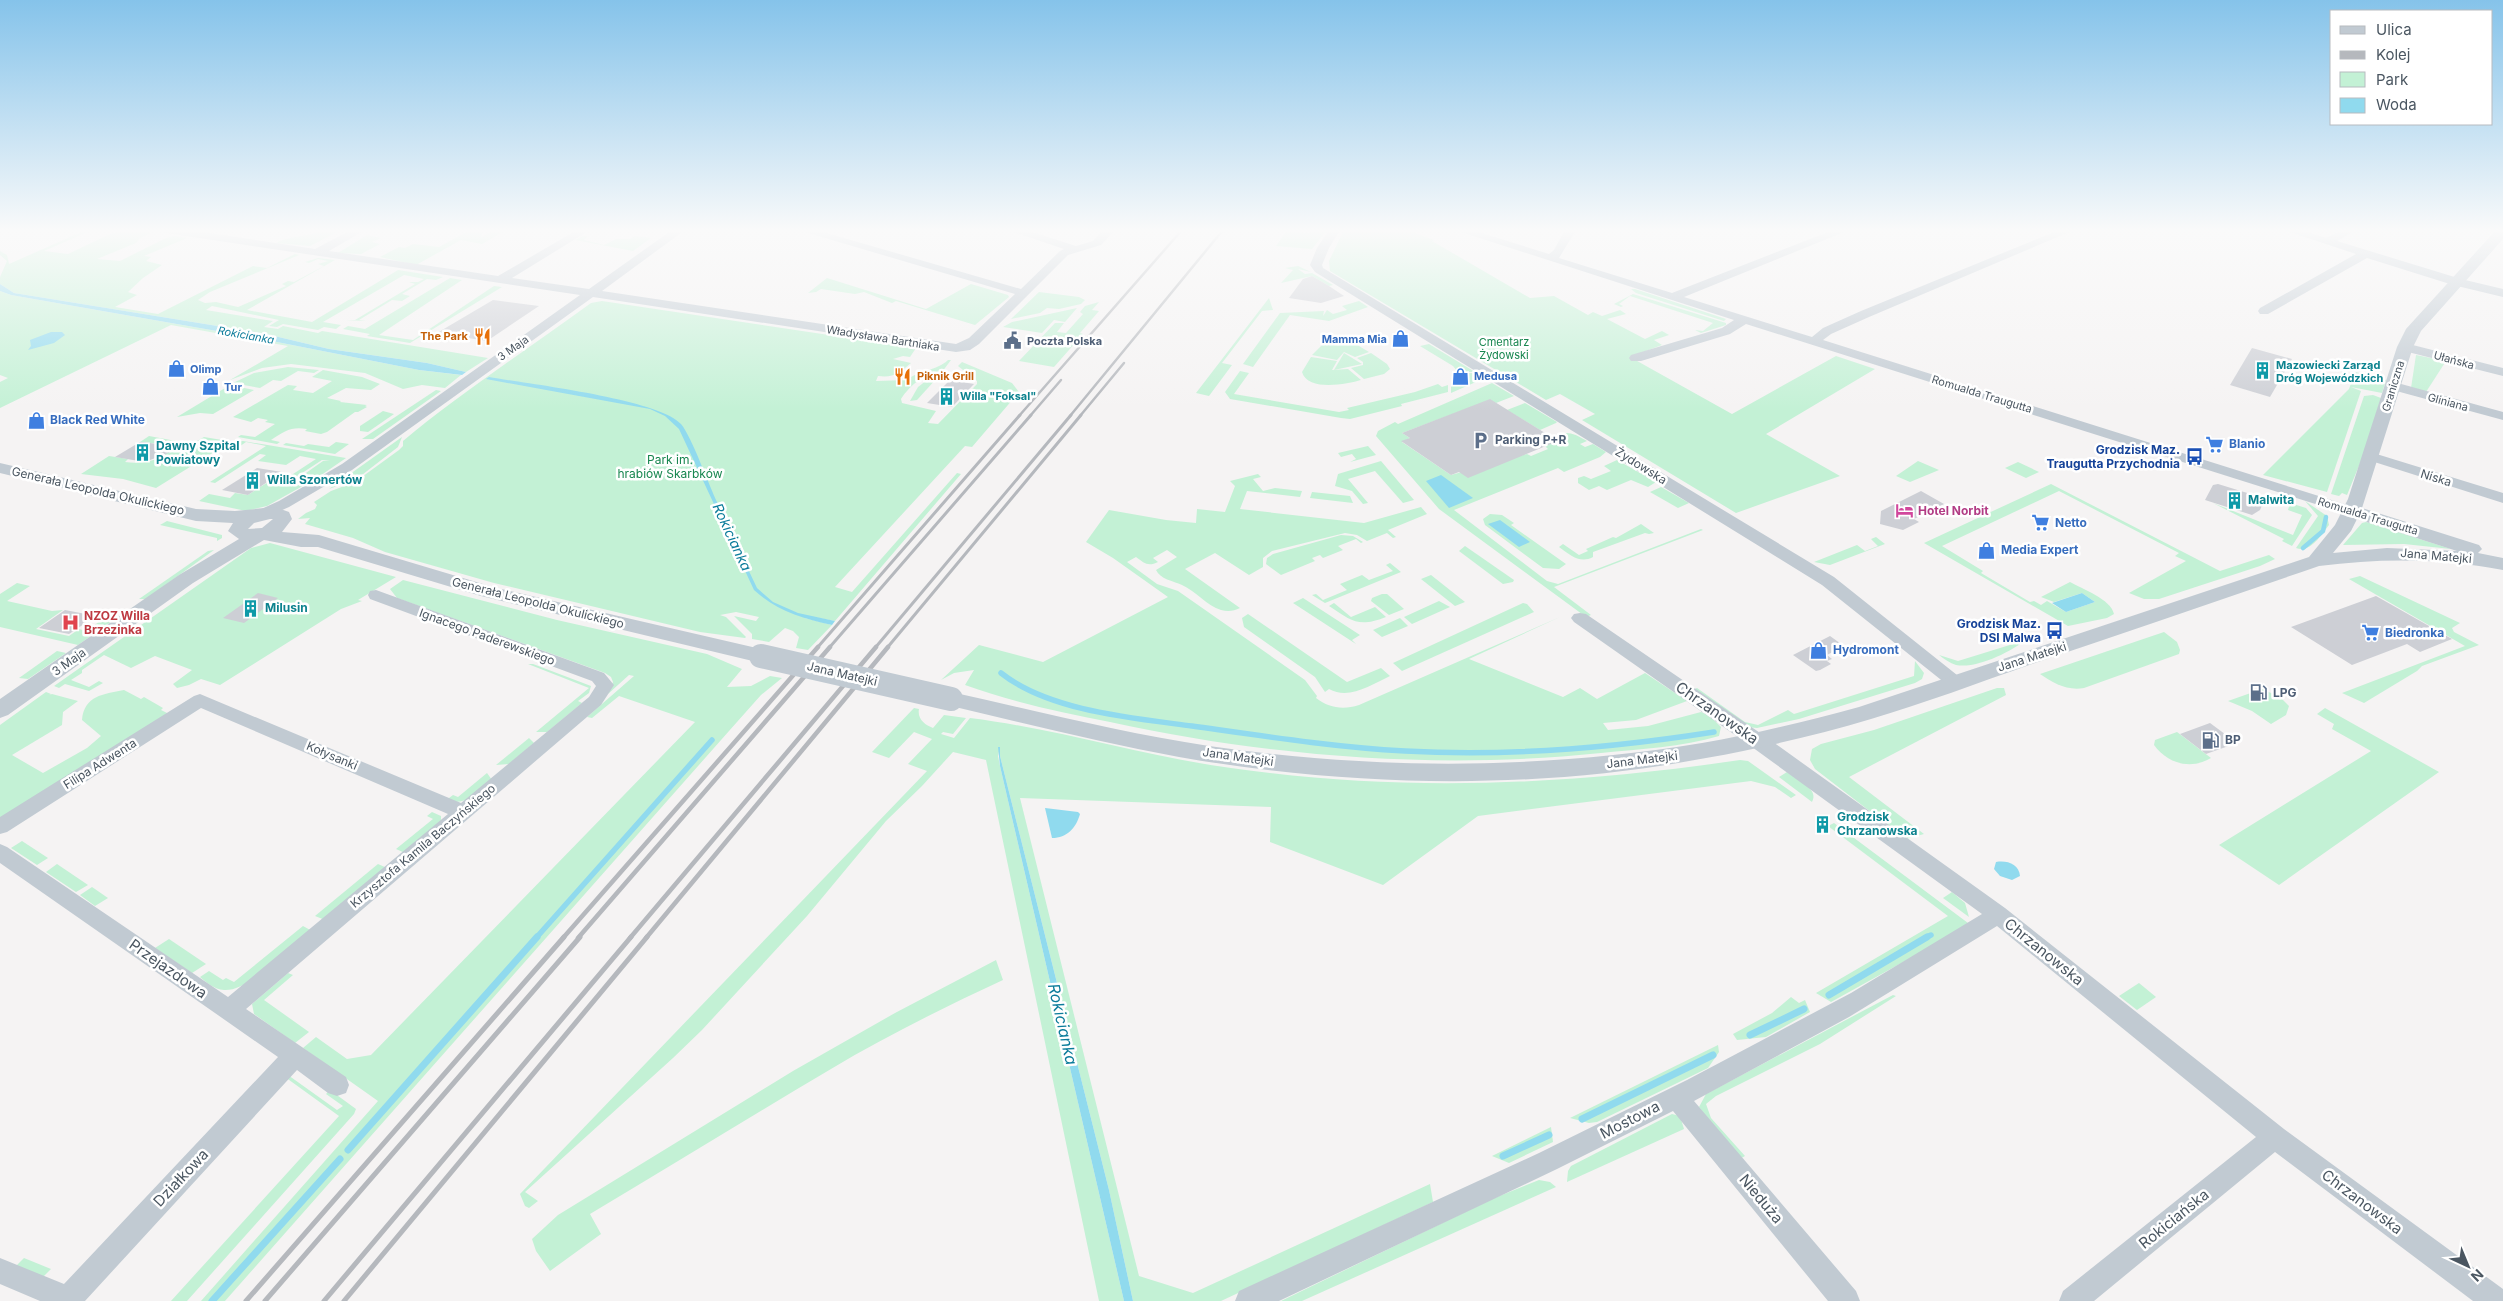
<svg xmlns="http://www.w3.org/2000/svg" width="2503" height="1301" font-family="Inter,sans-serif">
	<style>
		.green { fill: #c3f1d5 }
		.water { fill: #90daee }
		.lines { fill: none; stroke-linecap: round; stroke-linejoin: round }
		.stream-far2 { stroke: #90daee; stroke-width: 4.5 }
		.stream-far1 { stroke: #90daee; stroke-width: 5.5 }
		.stream { stroke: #90daee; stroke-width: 7 }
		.building { fill: #cdcfd5 }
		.minor { fill: #c1cad2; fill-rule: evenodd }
		.tertiary { fill: #c1cad2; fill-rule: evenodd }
		.rail-far3 { stroke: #b5b8bd; stroke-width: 2.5 }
		.rail-far2 { stroke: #b5b8bd; stroke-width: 3 }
		.rail-far1 { stroke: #b5b8bd; stroke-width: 4.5 }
		.rail { stroke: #b5b8bd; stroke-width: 5 }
		.tertiary-bridge { stroke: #c1cad2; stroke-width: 24 }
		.labels { text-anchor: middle; stroke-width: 5; stroke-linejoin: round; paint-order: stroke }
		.far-water-label { font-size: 11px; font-style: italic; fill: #0c7c9b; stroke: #fff }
		.far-food-label { font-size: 11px; font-weight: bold; fill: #c56008; stroke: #fff; text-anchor: end }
		.far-street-label { font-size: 11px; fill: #4a5661; stroke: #fff }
		.far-shop-label { font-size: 11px; font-weight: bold; fill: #366cbe; stroke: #fff; text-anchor: start }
		.far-service-label { font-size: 11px; font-weight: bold; fill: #4e5e75; stroke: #fff; text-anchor: start }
		.far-park-label { font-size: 11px; fill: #17864f; stroke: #fff }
		.far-culture-label { font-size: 11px; font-weight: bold; fill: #0d838f; stroke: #fff; text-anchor: start }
		.shop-label { font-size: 12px; font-weight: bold; fill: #366cbe; stroke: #fff; text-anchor: start }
		.service-label { font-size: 12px; font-weight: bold; fill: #4e5e75; stroke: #fff; text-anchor: start }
		.culture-label { font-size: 12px; font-weight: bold; fill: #0d838f; stroke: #fff; text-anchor: start }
		.transit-label { font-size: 12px; font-weight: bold; fill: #164399; stroke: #fff; text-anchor: end }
		.park-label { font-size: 12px; fill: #17864f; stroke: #fff }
		.street-label { font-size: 12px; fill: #4a5661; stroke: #fff }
		.hotel-label { font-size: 12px; font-weight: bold; fill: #b23c85; stroke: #fff; text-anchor: start }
		.health-label { font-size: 12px; font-weight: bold; fill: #be3a42; stroke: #fff; text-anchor: start }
		.water-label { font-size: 14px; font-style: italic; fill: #0c7c9b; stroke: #fff }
		.near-street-label { font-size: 15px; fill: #4a5661; stroke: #fff }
		.near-water-label { font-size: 16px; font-style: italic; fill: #0c7c9b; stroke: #fff }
	</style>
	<rect width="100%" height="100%" fill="#f5f3f3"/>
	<g class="green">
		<path d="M 86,230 L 92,230 L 44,251 L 68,254 L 110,234 L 125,230 L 151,233 L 140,238 L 136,243 L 97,259 L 120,261 L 166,238 L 174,236 L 187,238 L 144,256 L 151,257 L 146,261 L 162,265 L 143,278 L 128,292 L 137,295 L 115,307 L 158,314 L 253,266 L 267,268 L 295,254 L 299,255 L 210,292 L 198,300 L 205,303 L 216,302 L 238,307 L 286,286 L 282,284 L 288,281 L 294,282 L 324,266 L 318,264 L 328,261 L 318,259 L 309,263 L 305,262 L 318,258 L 335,260 L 247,310 L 312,322 L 398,270 L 443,277 L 436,280 L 427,279 L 402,294 L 410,296 L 402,301 L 392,300 L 359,320 L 366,321 L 346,320 L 355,320 L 415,284 L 409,282 L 418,282 L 424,279 L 404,275 L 323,322 L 341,325 L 336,329 L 324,327 L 318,330 L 283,324 L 277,327 L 269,326 L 279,320 L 212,306 L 206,310 L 273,321 L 264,327 L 278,329 L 283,326 L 318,333 L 322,331 L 488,358 L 466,372 L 427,363 L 329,349 L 266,334 L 14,293 L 0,284 L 0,277 L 7,261 L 0,255 L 0,251 L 7,255 L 9,264 Z"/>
		<path d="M 322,230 L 341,230 L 310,246 L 276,243 C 291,235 307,238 322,230 Z"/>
		<path d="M 470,230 L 484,230 L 481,236 L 482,237 L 493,230 L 506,230 L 482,244 L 461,240 L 416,265 L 380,257 L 399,247 L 405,248 L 413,244 L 439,247 Z"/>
		<path d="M 1314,230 L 1327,230 L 1312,249 L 1276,246 L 1286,232 L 1312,233 Z"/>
		<path d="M 1344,230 L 1406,230 L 1434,240 L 1432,241 L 1530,298 L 1554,296 L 1588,315 L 1593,312 L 1602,316 L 1620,310 L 1626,314 L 1607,319 L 1645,339 L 1662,331 L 1669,335 L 1654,340 L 1662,345 L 1630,357 L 1732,414 L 1836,356 L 1875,369 L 1766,434 L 1840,476 L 1736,513 L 1582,420 L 1595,414 L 1560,394 L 1546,400 L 1330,271 L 1329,261 Z"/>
		<path d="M 367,235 L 381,238 L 372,242 L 380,244 L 361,254 L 338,253 Z"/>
		<path d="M 583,236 L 588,236 L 584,240 L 604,245 L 616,239 L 630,239 L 635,236 L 651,238 L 633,251 L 575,240 Z"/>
		<path d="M 1298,266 L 1311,272 L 1298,269 L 1305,274 L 1312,273 L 1333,285 L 1329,286 L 1312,276 L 1281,283 L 1293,270 L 1285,268 Z"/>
		<path d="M 450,278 L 462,280 L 379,335 L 413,340 L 494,286 L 502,287 L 410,343 L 367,336 L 370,334 L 343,329 L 348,326 L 365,329 Z"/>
		<path d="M 827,278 L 926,309 L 971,284 L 1008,295 L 1009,297 L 975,325 L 896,301 L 892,303 L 864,292 L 855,294 L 821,289 L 816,292 L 808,293 Z"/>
		<path d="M 1631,289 L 1635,289 L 1726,319 L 1724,321 L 1636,293 Z"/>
		<path d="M 0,291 L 11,295 L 251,337 L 419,370 L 461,375 L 445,388 L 422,385 L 403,389 L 365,373 L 291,364 L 262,368 L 230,380 L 288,346 L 171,325 L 0,408 L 0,382 L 8,378 L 0,375 Z"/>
		<path d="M 1039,292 L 1079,297 L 1085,300 L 1081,304 L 1059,309 L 1047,308 L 1040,313 L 1011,319 Z"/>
		<path d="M 1633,294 L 1726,323 L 1726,325 L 1701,333 L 1695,330 L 1703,331 L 1713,323 L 1630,296 L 1619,304 L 1623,306 L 1621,307 L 1614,304 Z"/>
		<path d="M 1269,298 L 1273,310 L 1262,311 L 1222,363 L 1232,365 L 1209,396 L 1196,393 Z"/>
		<path d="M 602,301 L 916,348 L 910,357 L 903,356 L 893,359 L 911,363 C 899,373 894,378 878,376 L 876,381 L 907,380 C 918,370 937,371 948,360 L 951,360 L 942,372 C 925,373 910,385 901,399 L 902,403 L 936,411 L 928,423 L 938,424 L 977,384 L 977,381 L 958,366 L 962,362 L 1012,383 L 1019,392 L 972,447 L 965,446 L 835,587 L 852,592 L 957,473 L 961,474 L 835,621 L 808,616 L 805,618 L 832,625 L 808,650 L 796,648 L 799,637 L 793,631 L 785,628 L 769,642 L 752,639 L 752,634 L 734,616 L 756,621 L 759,617 L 736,612 L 720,615 L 726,617 L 746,637 L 745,638 L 700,632 L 494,583 L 385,552 L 353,538 L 305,524 L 310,518 L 298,519 L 306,513 L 315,509 L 317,505 L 314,502 L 331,491 L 355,482 L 399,450 L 403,446 L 403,441 C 459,394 528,349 591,303 Z"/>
		<path d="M 1359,301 L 1368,307 L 1329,321 L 1290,315 L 1253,367 L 1243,364 L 1280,313 L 1324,311 L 1323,316 L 1327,310 L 1333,314 L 1347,310 L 1342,306 Z"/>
		<path d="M 1099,302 L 1092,310 L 1099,311 L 1080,333 L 1083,334 L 1054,367 L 1019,361 L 1055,323 L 1064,323 L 1057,332 L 1066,333 L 1083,314 L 1080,312 L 1085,306 Z"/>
		<path d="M 1077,308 L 1065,322 L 1054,320 L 1042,333 L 1003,327 L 1012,322 Z"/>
		<path d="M 1339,341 L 1354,343 L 1369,352 L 1355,357 L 1344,352 L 1337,360 L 1312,355 L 1322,345 Z"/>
		<path d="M 1429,344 L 1475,372 L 1458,372 L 1453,366 L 1420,346 Z"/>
		<path d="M 1344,353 L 1362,364 L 1334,370 Z"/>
		<path d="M 1371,353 L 1387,364 L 1390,369 L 1384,374 L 1364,379 L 1351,368 L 1363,365 L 1363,362 L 1357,358 Z"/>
		<path d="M 2416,355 L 2446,361 L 2426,392 L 2411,388 Z"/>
		<path d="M 1311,357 L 1337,361 L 1332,370 L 1348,369 L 1361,380 C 1347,384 1308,392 1302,372 Z"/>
		<path d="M 288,367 L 319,370 L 314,373 L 298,371 L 281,381 L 273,380 L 260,388 L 233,383 L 254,373 Z"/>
		<path d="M 323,370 L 362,377 L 380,384 L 371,390 L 346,388 L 327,398 L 341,401 L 340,402 L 367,405 L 365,406 L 367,407 L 358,412 L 355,412 L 327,432 L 321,434 L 305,431 L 307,429 C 292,426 284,431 271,440 L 280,442 L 277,444 L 238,437 L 241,435 L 255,437 L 275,424 L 265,422 L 268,420 L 258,418 L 251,422 L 233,417 L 288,385 L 297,386 L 293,390 L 313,393 L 332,381 L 312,377 Z"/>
		<path d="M 1240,371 L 1249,373 L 1234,394 L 1339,412 L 1349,410 L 1347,408 L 1415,392 L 1438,384 L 1442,387 L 1448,385 L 1448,392 L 1401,404 L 1402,406 L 1350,419 L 1341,418 L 1230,399 L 1225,392 Z"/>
		<path d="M 2355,372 L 2386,380 L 2382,393 L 2351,387 L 2361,391 L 2327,492 L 2263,475 L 2349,389 Z"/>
		<path d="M 1458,373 L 1477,373 L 1485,378 L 1451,393 L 1451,384 L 1457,379 Z"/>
		<path d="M 931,377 L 937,378 L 917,400 L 910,401 L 918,387 Z"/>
		<path d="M 1492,383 L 1514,396 L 1496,403 L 1490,400 L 1402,433 L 1410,438 L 1402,442 L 1451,475 L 1527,454 L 1531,456 L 1548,449 L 1545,446 C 1560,429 1569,430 1587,441 L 1580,444 L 1585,447 L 1593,444 L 1606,452 L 1600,457 L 1564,472 L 1558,468 L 1454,510 L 1547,581 L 1558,584 L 1701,529 L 1703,530 L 1554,587 L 1591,615 L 1586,617 L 1439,509 L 1376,436 L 1378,431 L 1395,422 L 1398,424 Z"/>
		<path d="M 230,385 L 254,390 L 213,414 L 200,413 L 177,417 Z"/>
		<path d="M 436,390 L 441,391 L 373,439 L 362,439 Z"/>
		<path d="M 2373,395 L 2381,398 L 2363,456 L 2347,495 L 2342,493 L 2339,496 L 2331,494 L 2364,396 Z"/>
		<path d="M 1525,403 L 1557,422 L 1556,423 L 1540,430 L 1507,410 Z"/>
		<path d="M 383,411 L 394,414 L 368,432 L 360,431 L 360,426 Z"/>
		<path d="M 149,436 L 192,444 L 204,437 L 234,442 L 243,441 L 346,458 L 317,478 L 267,506 L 246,511 L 199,501 L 209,494 L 230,498 L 235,493 L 248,495 C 267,483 273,476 296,480 L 323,461 L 330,461 L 322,460 L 296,477 L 290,476 L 316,459 L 300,456 L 286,465 L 258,461 L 266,455 L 260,454 L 215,483 L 210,482 L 266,446 L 246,442 L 233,451 L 219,449 L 156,488 L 123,479 L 81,474 L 109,456 L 128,459 L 125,462 C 138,464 152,462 164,456 L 167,452 L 161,444 L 140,442 Z"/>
		<path d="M 402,437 L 398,447 L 358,478 L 329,489 Z"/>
		<path d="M 336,442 L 349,444 L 335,454 L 283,445 L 286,443 L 304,446 L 308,444 L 329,447 Z"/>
		<path d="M 1368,446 L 1376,455 L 1350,462 L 1356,459 L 1352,454 L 1341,457 L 1338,453 Z"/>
		<path d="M 1617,460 L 1656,482 L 1648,487 L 1631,480 L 1607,490 L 1599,486 L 1589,490 L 1578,483 L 1578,478 L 1584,476 L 1591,479 L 1611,471 L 1604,466 Z"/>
		<path d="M 1381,461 L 1414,500 L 1403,503 L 1375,471 L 1348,479 L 1368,503 L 1363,504 L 1352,491 L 1335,486 L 1338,474 Z"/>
		<path d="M 1918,461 L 1939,470 L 1910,482 L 1896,476 Z"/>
		<path d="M 2018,462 L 2039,472 L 2026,478 L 2005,468 Z"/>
		<path d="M 1258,474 L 1261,477 L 1253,479 L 1263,491 L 1275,488 L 1302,491 L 1300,497 L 1247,491 L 1240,509 L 1364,523 L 1421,507 L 1427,514 L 1388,530 L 1396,537 L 1393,538 L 1387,533 L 1367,541 L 1357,535 L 1345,533 L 1272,551 L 1263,558 L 1263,567 L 1249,575 L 1215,553 L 1185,569 L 1240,608 C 1234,611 1228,612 1221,610 C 1207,606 1196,591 1182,585 C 1173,581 1160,579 1156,570 L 1177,557 L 1167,550 L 1153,558 L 1158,562 C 1148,567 1144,563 1136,557 L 1127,562 L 1157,584 L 1178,591 L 1305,680 L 1317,696 L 1316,698 C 1329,708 1343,710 1359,705 L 1560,617 L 1469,659 L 1563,697 L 1580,688 L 1597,699 L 1645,673 L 1687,701 L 1636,720 L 1603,723 L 1608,730 L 1648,726 L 1701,712 L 1709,715 L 1721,727 L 1719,736 C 1682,747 1640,749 1601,753 C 1438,770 1270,757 1110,722 C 1060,712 1012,702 965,685 L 974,670 L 954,673 L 941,680 L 979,645 L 1043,662 L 1168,597 L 1113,558 L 1086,542 L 1109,510 L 1166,520 L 1196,523 L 1197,509 L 1225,512 L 1235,486 L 1230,481 Z"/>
		<path d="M 2051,484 L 2220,571 L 2269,555 L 2275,559 L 2260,566 L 2159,599 L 2144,599 L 2129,593 L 2186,561 L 2175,556 L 2179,553 L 2059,491 L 1942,546 L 1983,571 L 1981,573 L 2030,602 L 2034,601 L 2041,605 L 2047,601 L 2066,612 L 2095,602 L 2082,593 L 2054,602 L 2041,597 L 2070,582 C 2082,589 2111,599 2114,614 L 2107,618 L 2068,626 L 1924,543 Z"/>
		<path d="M 1661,487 L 1689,503 L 1678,508 L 1650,492 Z"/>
		<path d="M 1312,492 L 1350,496 L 1353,503 L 1310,498 Z"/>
		<path d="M 2305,501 L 2327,516 L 2329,525 C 2322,534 2310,554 2296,548 L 2318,516 Z"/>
		<path d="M 2213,503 L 2293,535 L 2302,515 L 2288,510 L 2290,503 L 2306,508 L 2312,515 L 2292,546 L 2282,541 L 2284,539 Z"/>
		<path d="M 1490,514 L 1502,515 L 1514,523 L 1511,525 L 1566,564 L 1559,569 L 1543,568 L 1485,525 L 1483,519 Z"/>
		<path d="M 167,521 L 222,535 L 222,538 L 217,541 L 217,538 L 160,525 Z"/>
		<path d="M 2366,522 L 2451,549 L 2404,544 L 2343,545 L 2362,523 Z"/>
		<path d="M 1641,524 L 1654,533 L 1649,534 L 1645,533 L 1593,552 L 1593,557 C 1580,564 1570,555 1559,547 L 1563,544 L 1579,555 L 1588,551 L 1586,549 L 1613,537 L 1616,538 Z"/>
		<path d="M 1341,535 L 1353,536 L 1363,542 L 1361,543 L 1356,539 L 1338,546 L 1343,550 L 1323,558 L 1320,555 L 1312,558 L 1315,561 L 1281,575 L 1266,564 L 1267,558 L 1273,554 Z"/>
		<path d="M 1876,537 L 1885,544 L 1830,565 L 1814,562 L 1857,545 L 1865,551 L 1878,546 L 1871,539 Z"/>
		<path d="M 270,543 L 396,577 L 358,600 L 362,601 L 341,609 L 220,685 L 201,679 L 189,685 L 177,688 L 173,684 L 192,670 L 155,656 L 131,668 L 104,655 L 82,670 L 82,673 L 71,680 L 89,687 L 99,681 L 103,683 L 89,691 L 65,684 L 59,688 L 54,686 L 251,548 Z"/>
		<path d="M 1465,546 L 1514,580 L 1513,582 L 1503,584 L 1459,551 Z"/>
		<path d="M 214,550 L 146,599 L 139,599 L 208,551 Z"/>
		<path d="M 1390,563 L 1401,572 L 1325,603 L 1312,595 L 1316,594 L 1323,600 L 1347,590 L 1340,584 L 1362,575 L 1369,580 L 1393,571 L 1386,565 Z"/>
		<path d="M 1431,575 L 1465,602 L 1455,606 L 1421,579 Z"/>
		<path d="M 2360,576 L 2460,623 L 2452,628 L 2454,632 L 2479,645 L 2422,666 L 2417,671 L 2364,703 L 2342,693 L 2465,646 L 2349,579 Z"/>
		<path d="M 403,580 L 557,620 L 707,654 L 742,669 L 727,687 L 751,686 L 770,676 L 782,678 L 761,695 L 729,731 L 225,1301 L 201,1301 L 378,1101 L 303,1048 L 316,1037 L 347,1059 L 371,1055 L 695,722 L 619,696 L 592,718 L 587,717 L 634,676 L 629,675 L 608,694 L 613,682 L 611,677 L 605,673 L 397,598 L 390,589 Z"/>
		<path d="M 17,583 L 30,586 L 7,601 L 52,611 L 63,610 L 36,629 L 69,636 L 79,629 L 86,631 L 109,615 L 118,617 L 78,645 L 0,627 L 0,594 Z"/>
		<path d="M 1382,594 L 1387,594 L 1404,609 L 1389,615 L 1371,601 L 1372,598 Z"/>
		<path d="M 1303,598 L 1360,635 L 1352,640 L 1356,644 L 1293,603 Z"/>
		<path d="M 1439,601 L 1450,607 L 1412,624 L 1404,617 Z"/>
		<path d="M 1334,603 L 1351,617 L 1375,607 L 1386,617 C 1358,628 1352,621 1329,606 Z"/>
		<path d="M 1523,603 L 1527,604 L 1534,612 L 1402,671 L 1393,663 Z"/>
		<path d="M 1248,614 L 1347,682 L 1381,668 L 1390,676 C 1371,685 1349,700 1329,689 L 1325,692 L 1315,677 L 1244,627 L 1242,618 Z"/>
		<path d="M 1400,618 L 1408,626 L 1382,637 L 1373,630 Z"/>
		<path d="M 2164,632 L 2177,642 L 2180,650 L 2179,654 L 2084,688 C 2067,691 2053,683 2040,674 Z"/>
		<path d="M 2026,640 C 2010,652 1977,669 1956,665 C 1950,663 1944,659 1939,655 L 1958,661 Z"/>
		<path d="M 57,651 L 66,653 L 28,679 L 19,678 Z"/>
		<path d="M 1915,661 L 1924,673 L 1922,679 L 1915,683 L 1799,719 L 1757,728 L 1748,727 L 1690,691 L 1697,688 L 1745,722 L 1758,725 L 1788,710 L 1794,714 L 1914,676 Z"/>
		<path d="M 528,664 L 533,664 L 591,686 L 589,693 L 578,701 L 582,703 L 547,732 L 536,732 L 589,688 Z"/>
		<path d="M 1997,688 L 2004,688 L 2006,695 L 1849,777 L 1924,834 L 1906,839 L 1815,769 L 1810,760 L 1812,749 L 1821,744 L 1874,730 Z"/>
		<path d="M 2262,689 L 2280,697 L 2289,706 L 2286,715 L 2271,724 L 2252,711 L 2228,701 Z"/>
		<path d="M 124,690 L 141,699 L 144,697 L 163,708 L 161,710 L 169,714 L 0,824 L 0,725 L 46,692 L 51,694 L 49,695 L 52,694 L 78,701 L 63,712 L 62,725 L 12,755 L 43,773 L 87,748 L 101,736 L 82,720 C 84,696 103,694 124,690 Z"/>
		<path d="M 914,708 L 919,709 C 917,719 925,725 933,728 L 944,715 L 966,718 L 953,734 L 943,732 L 941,734 L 954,738 L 970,718 C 1058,729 1143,756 1231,768 C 1403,793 1569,785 1740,760 L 1748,761 L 1796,795 L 1791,798 L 1775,787 L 1751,781 L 1478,816 L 1383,885 L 1270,842 L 1271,807 L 1020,798 L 1139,1276 L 1193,1293 L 1430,1184 L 1433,1202 L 1221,1301 L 1133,1301 L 1109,1190 L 1000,756 L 1000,747 L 998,756 L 1000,766 L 1124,1301 L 1099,1301 L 986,760 L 953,752 L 922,786 L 886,821 L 807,916 L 702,1030 L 673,1058 L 525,1192 L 538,1201 L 529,1208 L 525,1206 L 520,1194 L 927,771 L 908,764 L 932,739 L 914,732 L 889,758 L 872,752 Z"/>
		<path d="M 2325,708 L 2439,772 L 2279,885 L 2219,845 L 2371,751 L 2332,729 L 2334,724 L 2317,714 Z"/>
		<path d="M 2177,732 L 2211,758 C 2191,770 2168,764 2154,745 L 2155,740 Z"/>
		<path d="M 529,738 L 534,743 L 509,764 L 496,765 Z"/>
		<path d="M 1787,772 C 1796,779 1820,789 1812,802 L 1779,777 Z"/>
		<path d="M 487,773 L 492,780 C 474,794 470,805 445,801 L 453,795 L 458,797 Z"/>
		<path d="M 432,812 L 441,816 L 441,822 L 405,853 L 396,849 L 433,819 L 427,816 Z"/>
		<path d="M 1834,823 L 1968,923 L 1961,930 L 1831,1002 L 1816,993 L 1948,916 L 1828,826 Z"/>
		<path d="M 22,841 L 48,858 L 37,865 L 11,848 Z"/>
		<path d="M 57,864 L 88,885 L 76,892 L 46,872 Z"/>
		<path d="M 378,864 L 387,868 L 325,920 L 315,916 Z"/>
		<path d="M 92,887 L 108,898 L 95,906 L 80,895 Z"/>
		<path d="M 1952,892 L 1965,903 L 1969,917 L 1943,898 Z"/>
		<path d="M 303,926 L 312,931 C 292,947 249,992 224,990 C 214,989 207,983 200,977 L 209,971 L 223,980 L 226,978 L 234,982 Z"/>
		<path d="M 169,939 L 206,964 L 192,973 L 155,948 Z"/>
		<path d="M 996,960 L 1003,980 C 945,1007 886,1036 831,1069 C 750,1117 671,1166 590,1214 L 601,1234 L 550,1271 L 536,1251 L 532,1239 L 558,1215 L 793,1071 L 895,1013 Z"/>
		<path d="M 288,973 L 293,975 L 264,1000 L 309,1032 L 295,1043 L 254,1014 L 252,1004 Z"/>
		<path d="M 2139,983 L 2156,997 L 2137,1010 L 2119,996 Z"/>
		<path d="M 1893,995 L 1896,996 L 1820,1044 L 1716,1096 L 1706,1104 L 1711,1118 L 1745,1156 L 1738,1160 L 1699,1107 L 1706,1094 Z"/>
		<path d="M 1791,997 L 1799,1003 L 1805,1000 L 1810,1012 L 1766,1037 L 1737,1040 L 1733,1034 L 1772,1013 Z"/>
		<path d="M 1718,1045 L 1719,1052 L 1708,1068 L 1597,1122 L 1589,1123 L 1570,1118 Z"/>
		<path d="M 288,1075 L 337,1110 L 343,1106 L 326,1094 L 330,1090 L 356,1109 L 354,1114 L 187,1301 L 171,1301 L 339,1116 L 285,1077 Z"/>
		<path d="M 1672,1114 L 1680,1116 L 1684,1129 L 1567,1182 L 1568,1171 L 1571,1166 Z"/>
		<path d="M 1551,1127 L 1553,1142 L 1509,1163 L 1492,1156 Z"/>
		<path d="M 1539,1180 L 1550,1182 L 1556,1187 L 1302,1301 L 1281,1301 L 1492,1199 Z"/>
		<path d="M 24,1258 L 51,1269 L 43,1277 L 16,1266 Z"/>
	</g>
	<g class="water">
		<path d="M 0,284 L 14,293 L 266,334 L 329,349 L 427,363 L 466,372 L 462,375 L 419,370 L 251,337 L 11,295 L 0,291 Z"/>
		<path d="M 51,332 L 62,332 L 65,335 L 54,343 L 28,350 L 31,346 L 30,340 Z"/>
		<path d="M 489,377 C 528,384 658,399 681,424 C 692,437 709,486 718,504 L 725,503 L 719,508 L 757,588 L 773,602 L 798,613 L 835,621 L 832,625 C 801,618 777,611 754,590 L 679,429 L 665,416 L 650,409 L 486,379 Z"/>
		<path d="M 1441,475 L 1473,498 L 1449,508 L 1426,481 Z"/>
		<path d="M 1500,520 L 1530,542 L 1519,547 L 1488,524 Z"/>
		<path d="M 2082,593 L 2095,602 L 2066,612 L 2052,603 Z"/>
		<path d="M 998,747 L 1000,747 L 1000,756 L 1109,1190 L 1133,1301 L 1124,1301 L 1000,766 Z"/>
		<path d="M 1045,808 L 1078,812 L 1080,814 C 1076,828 1067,838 1052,838 Z"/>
		<path d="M 1996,862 C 2007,860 2019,864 2020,876 L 2012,880 L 2000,876 L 1994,869 Z"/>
	</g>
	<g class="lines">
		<path class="stream-far2" d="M 2303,548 L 2323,531 L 2326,517"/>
		<g class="stream-far1">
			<path d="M 1001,673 C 1049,711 1132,718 1192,726 C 1263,736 1334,747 1405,751 C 1509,757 1612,748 1714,732"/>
			<path d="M 536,938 L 712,740"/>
			<path d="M 1925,938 L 1931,935"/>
		</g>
		<g class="stream">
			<path d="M 1829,995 L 1927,937"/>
			<path d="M 1750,1035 L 1804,1009"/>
			<path d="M 1582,1119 L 1713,1055"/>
			<path d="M 348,1150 L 537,937"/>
			<path d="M 1503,1156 L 1549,1135"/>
			<path d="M 212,1301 L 340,1159"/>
		</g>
	</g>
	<g class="building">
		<path d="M 1312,276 L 1329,286 L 1344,296 L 1321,303 L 1289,298 L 1303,279 Z"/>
		<path d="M 493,300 L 539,306 L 487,341 L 437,333 Z"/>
		<path d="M 2252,348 L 2292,359 L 2270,397 L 2230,385 Z"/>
		<path d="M 950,380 L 974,384 L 952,407 L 927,403 Z"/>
		<path d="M 1490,399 L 1558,441 L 1468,478 L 1459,472 L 1451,475 L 1401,441 L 1410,438 L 1402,433 Z"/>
		<path d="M 140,442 L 144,442 L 181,448 L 145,462 L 115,457 Z"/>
		<path d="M 257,468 L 282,472 L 248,495 L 222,490 Z"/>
		<path d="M 2218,484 L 2257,496 L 2264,501 L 2260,510 L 2252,515 L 2205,500 L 2213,485 Z"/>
		<path d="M 1921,491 L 1944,504 L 1914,519 L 1919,522 L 1903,530 L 1880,524 L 1881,511 Z"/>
		<path d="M 258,593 L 278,598 L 244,623 L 223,618 Z"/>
		<path d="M 2376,596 L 2452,639 L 2420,652 L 2407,644 L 2352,665 L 2291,627 Z"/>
		<path d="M 65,610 L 96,616 L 69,634 L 39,628 Z"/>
		<path d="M 1830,636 L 1844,646 L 1827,655 L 1832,659 L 1827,661 L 1831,664 L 1820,670 L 1816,671 L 1793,655 Z"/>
		<path d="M 2210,723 L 2237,743 L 2206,754 L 2180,734 Z"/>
	</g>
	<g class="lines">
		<g class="minor">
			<path d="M 161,230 L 190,230 L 315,249 L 351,230 L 365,230 L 329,251 L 498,276 L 577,230 L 590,230 L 512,278 L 589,289 L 672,230 L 685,230 L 602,291 L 956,344 L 969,338 L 1015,294 L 798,230 L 816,230 L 1021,289 L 1060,251 L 1064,249 L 1008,230 L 1026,230 L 1076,246 L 1093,241 L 1103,230 L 1115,230 L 1101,245 L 1068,255 L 979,344 L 970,350 L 956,352 L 593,297 L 352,470 L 289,507 L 262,519 L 254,514 L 257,511 L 279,501 L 342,464 L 580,295 L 166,233 Z"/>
			<path d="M 1329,230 L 1340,230 L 1329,248 L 1322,265 L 1323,268 L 1834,577 L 1962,679 L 1965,683 L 1962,687 L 1950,687 L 1822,585 L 1315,272 L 1310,265 L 1317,248 Z"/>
			<path d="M 1455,230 L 1472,230 L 1549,254 L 1554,250 L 1565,230 L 1576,230 L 1559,258 L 1672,293 L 1833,230 L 1849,230 L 1684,297 L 1812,337 L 1823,328 L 1861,311 L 2059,230 L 2074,230 L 1869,317 L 1831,334 L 1823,340 L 2357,508 L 2360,511 L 2352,516 L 2347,514 L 1746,324 L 1730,334 L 1641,361 L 1631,361 L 1629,358 L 1631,355 L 1722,328 L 1734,320 Z"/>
			<path d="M 2284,230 L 2302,230 L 2326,238 L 2342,230 L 2356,230 L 2337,241 L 2461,279 L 2503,289 L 2503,297 L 2453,285 L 2367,258 L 2268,314 L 2260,314 L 2258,311 L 2260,308 L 2356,254 Z"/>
			<path d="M 2405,343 L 2503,368 L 2503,376 L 2400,350 L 2399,347 Z"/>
			<path d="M 2394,382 L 2503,412 L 2503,420 L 2389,389 L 2387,386 L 2389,383 Z"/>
			<path d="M 2370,452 L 2503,493 L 2503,503 L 2365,459 L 2363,456 Z"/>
			<path d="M 376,590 L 604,673 L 614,685 L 601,705 L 246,1009 L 346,1077 L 349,1085 L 346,1093 L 337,1096 L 328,1093 L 297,1070 L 85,1301 L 40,1301 L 0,1284 L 0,1258 L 64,1284 L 278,1057 L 0,863 L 0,844 L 7,847 L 228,997 L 448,814 L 201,708 L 7,832 L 0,834 L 0,817 L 194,696 L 200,694 L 461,803 L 589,697 L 596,686 L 592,681 L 370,599 L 368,595 L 370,591 Z"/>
			<path d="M 1580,613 L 1586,614 L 1766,737 L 2005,908 L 2284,1129 L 2503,1289 L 2503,1301 L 2473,1301 L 2275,1152 L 2094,1301 L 2059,1301 L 2063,1291 L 2256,1137 L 1997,926 L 1849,1017 L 1694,1101 L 1856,1291 L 1860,1301 L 1828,1301 L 1673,1111 L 1557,1169 L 1279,1301 L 1235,1301 L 1239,1291 L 1539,1153 L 1687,1080 L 1851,993 L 1982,914 L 1752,747 L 1574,622 L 1571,618 L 1574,614 Z"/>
		</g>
		<g class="tertiary">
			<path d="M 2496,230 L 2503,230 L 2503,239 L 2421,331 L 2413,347 L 2362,508 L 2479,545 L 2482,549 L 2478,553 L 2503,558 L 2503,570 C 2441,558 2381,558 2319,566 C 2223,599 2127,632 2032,664 C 1978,683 1925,703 1871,719 C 1817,735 1762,748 1706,758 C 1534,791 1351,787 1179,757 C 1102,743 1027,724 951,706 L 943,704 L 940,699 L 943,694 L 951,692 C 1037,711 1122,733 1209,746 C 1372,770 1539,770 1702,743 C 1755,734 1807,721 1859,707 L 2309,557 L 2335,525 L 2348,499 L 2397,347 L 2406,329 ZM 2357,519 L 2457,551 L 2387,548 L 2333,553 L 2351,531 Z"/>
			<path d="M 0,463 L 196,509 L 235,511 L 275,507 L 289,512 L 292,519 L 282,532 L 319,535 L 493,587 L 761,649 L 769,651 L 772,656 L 769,661 L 761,663 L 481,596 L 318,547 L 301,547 L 264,540 L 193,583 L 8,715 L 0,718 L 0,699 L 179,575 L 239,539 L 228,531 L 233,523 L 196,521 L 0,473 ZM 270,519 L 273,519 L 262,528 L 248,529 L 254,523 Z"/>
		</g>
		<g class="rail-far3">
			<path d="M 1019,416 L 1182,230"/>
			<path d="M 1030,416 L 1061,380"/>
			<path d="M 1070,416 L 1223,230"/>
			<path d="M 1080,416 L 1124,363"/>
		</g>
		<g class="rail-far2">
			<path d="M 817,648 L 1020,415"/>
			<path d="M 829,648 L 1031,415"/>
			<path d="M 875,648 L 1071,415"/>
			<path d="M 887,648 L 1081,415"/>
		</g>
		<g class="rail-far1">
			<path d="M 563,938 L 818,647"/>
			<path d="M 578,938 L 830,647"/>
			<path d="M 630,938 L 876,647"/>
			<path d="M 646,938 L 888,647"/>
		</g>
		<g class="rail">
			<path d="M 246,1301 L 564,937"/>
			<path d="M 265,1301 L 580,937"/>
			<path d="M 324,1301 L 631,937"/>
			<path d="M 344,1301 L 647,937"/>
		</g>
		<path class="tertiary-bridge" d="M 761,656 L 951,699"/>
	</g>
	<linearGradient id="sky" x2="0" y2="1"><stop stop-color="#85c3ea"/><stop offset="0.56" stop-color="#fafafa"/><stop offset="1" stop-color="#fafafa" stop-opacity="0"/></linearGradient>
	<rect width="2503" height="412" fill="url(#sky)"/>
	<defs>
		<symbol id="restaurant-bare" viewBox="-9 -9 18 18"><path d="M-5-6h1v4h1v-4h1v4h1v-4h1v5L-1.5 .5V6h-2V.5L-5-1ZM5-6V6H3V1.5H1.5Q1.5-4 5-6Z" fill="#e8710a" stroke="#fff" stroke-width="2.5" paint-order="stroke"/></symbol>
		<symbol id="shop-bare" viewBox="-9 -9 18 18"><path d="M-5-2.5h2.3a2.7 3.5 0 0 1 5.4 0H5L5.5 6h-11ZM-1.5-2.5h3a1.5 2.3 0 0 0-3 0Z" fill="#3f7fe0" stroke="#fff" stroke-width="2.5" paint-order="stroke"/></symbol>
		<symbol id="civic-bare" viewBox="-9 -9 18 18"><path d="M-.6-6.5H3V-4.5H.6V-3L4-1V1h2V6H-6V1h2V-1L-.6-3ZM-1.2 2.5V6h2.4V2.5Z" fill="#5c6f8a" stroke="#fff" stroke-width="2.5" paint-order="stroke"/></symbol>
		<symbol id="building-bare" viewBox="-9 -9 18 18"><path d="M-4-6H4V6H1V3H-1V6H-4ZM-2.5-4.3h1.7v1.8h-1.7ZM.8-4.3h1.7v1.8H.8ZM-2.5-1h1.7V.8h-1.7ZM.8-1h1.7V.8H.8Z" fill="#0f9aa8" stroke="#fff" stroke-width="2.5" paint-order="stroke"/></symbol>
		<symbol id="parking-bare" viewBox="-9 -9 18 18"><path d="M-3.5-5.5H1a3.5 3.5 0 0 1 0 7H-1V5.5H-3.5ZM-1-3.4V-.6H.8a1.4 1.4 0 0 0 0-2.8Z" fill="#5c6f8a" stroke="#fff" stroke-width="2.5" paint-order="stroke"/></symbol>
		<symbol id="supermarket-bare" viewBox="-9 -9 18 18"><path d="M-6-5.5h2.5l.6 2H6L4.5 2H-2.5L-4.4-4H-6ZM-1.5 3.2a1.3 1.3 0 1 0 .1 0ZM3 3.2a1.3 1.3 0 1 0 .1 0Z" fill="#3f7fe0" stroke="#fff" stroke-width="2.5" paint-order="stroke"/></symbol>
		<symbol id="bus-bare" viewBox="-9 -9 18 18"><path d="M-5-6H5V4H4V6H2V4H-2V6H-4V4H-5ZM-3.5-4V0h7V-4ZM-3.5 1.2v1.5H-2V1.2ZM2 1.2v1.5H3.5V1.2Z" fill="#1a4fb4" stroke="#fff" stroke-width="2.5" paint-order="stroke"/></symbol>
		<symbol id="hotel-bare" viewBox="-9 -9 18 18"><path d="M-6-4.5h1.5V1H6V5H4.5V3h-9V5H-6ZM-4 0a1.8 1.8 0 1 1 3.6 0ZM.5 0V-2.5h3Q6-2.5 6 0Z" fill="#d1479c" stroke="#fff" stroke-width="2.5" paint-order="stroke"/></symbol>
		<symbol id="hospital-bare" viewBox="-9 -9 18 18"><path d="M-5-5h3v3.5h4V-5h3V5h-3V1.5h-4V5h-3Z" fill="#e0444e" stroke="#fff" stroke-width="2.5" paint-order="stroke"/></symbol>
		<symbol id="fuel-bare" viewBox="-9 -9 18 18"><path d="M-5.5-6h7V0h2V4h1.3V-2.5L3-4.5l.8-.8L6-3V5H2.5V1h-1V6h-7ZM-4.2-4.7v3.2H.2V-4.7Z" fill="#5c6f8a" stroke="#fff" stroke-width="2.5" paint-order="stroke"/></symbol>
	</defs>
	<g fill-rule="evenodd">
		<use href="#restaurant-bare" x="470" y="324" width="25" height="25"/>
		<use href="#shop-bare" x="1388" y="326" width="25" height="25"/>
		<use href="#civic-bare" x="1000" y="328" width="25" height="25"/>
		<use href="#shop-bare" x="164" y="356" width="25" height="25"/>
		<use href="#building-bare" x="2250" y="358" width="25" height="25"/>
		<use href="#restaurant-bare" x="890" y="364" width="25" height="25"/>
		<use href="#shop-bare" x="1448" y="364" width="25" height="25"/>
		<use href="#shop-bare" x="198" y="374" width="25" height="25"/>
		<use href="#building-bare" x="934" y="384" width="25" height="25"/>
		<use href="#shop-bare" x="24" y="408" width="25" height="25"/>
		<use href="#parking-bare" x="1468" y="428" width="25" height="25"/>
		<use href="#supermarket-bare" x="2202" y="432" width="25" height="25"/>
		<use href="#building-bare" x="130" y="440" width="25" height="25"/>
		<use href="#bus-bare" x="2182" y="444" width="25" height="25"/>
		<use href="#building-bare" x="240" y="468" width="25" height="25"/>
		<use href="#building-bare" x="2222" y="488" width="25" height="25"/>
		<use href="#hotel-bare" x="1892" y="498" width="25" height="25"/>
		<use href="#supermarket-bare" x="2028" y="510" width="25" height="25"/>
		<use href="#shop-bare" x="1974" y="538" width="25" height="25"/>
		<use href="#building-bare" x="238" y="596" width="25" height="25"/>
		<use href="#hospital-bare" x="58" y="610" width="25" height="25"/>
		<use href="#bus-bare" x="2042" y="618" width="25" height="25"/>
		<use href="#supermarket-bare" x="2358" y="620" width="25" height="25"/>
		<use href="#shop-bare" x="1806" y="638" width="25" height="25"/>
		<use href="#fuel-bare" x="2246" y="680" width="25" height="25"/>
		<use href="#fuel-bare" x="2198" y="728" width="25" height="25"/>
		<use href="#building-bare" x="1810" y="812" width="25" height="25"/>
	</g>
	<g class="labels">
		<g class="far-water-label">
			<text transform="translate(246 335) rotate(10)" y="4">Rokicianka</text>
		</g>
		<g class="far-food-label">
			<text x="468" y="340">The Park</text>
			<text x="917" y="380" text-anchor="start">Piknik Grill</text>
		</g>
		<g class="far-street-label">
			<text transform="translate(883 338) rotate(9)" y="4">Władysława Bartniaka</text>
			<text transform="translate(513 348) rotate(-35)" y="4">3 Maja</text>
			<text transform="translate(2454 360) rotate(15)" y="4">Ułańska</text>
			<text transform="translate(2393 386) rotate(-73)" y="4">Graniczna</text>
			<text transform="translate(1982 394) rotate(17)" y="4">Romualda Traugutta</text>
			<text transform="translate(2448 402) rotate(15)" y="4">Gliniana</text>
			<text transform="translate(2368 516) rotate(17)" y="4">Romualda Traugutta</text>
		</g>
		<g class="far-shop-label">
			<text x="1387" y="343" text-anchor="end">Mamma Mia</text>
			<text x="190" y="373">Olimp</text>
			<text x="1474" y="380">Medusa</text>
			<text x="224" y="391">Tur</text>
		</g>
		<g class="far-service-label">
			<text x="1027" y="345">Poczta Polska</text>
		</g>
		<g class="far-park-label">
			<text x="1504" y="346">Cmentarz<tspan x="1504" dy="13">Żydowski</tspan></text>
		</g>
		<g class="far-culture-label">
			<text x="2276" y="369">Mazowiecki Zarząd<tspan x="2276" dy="13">Dróg Wojewódzkich</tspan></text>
			<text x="960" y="400">Willa "Foksal"</text>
		</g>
		<g class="shop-label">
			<text x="50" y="424">Black Red White</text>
			<text x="2229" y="448">Blanio</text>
			<text x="2055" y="527">Netto</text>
			<text x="2001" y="554">Media Expert</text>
			<text x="2385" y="637">Biedronka</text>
			<text x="1833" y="654">Hydromont</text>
		</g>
		<g class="service-label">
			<text x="1495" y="444">Parking P+R</text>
			<text x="2273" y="697">LPG</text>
			<text x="2225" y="744">BP</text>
		</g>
		<g class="culture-label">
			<text x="156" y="450">Dawny Szpital<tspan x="156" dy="14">Powiatowy</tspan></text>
			<text x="267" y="484">Willa Szonertów</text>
			<text x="2248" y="504">Malwita</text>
			<text x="265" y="612">Milusin</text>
			<text x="1837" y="821">Grodzisk<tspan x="1837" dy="14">Chrzanowska</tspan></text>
		</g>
		<g class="transit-label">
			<text x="2180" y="454">Grodzisk Maz.<tspan x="2180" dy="14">Traugutta Przychodnia</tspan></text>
			<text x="2041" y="628">Grodzisk Maz.<tspan x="2041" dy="14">DSI Malwa</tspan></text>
		</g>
		<g class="park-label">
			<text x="670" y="464">Park im.<tspan x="670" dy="14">hrabiów Skarbków</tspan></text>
		</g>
		<g class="street-label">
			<text transform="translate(1641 466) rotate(32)" y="4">Żydowska</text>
			<text transform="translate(2436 478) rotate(17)" y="4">Niska</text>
			<text transform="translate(98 491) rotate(13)" y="4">Generała Leopolda Okulickiego</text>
			<text transform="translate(2436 556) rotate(5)" y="4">Jana Matejki</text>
			<text transform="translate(538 603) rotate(14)" y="4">Generała Leopolda Okulickiego</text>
			<text transform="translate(487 637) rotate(20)" y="4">Ignacego Paderewskiego</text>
			<text transform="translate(2032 657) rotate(-18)" y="4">Jana Matejki</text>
			<text transform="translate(69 662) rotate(-35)" y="4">3 Maja</text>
			<text transform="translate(842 674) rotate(13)" y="4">Jana Matejki</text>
			<text transform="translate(332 756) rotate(23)" y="4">Kołysanki</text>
			<text transform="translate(1238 757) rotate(8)" y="4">Jana Matejki</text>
			<text transform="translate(1642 760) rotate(-7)" y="4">Jana Matejki</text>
			<text transform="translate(100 764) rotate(-32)" y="4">Filipa Adwenta</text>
			<text transform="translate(423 846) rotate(-40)" y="4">Krzysztofa Kamila Baczyńskiego</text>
		</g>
		<g class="hotel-label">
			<text x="1918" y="515">Hotel Norbit</text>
		</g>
		<g class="health-label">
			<text x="84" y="620">NZOZ Willa<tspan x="84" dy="14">Brzezinka</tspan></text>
		</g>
		<g class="water-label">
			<text transform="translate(732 537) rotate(65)" y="5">Rokicianka</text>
		</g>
		<g class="near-street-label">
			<text transform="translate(1717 713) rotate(35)" y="5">Chrzanowska</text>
			<text transform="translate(2044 952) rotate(39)" y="5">Chrzanowska</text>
			<text transform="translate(168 969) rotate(35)" y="5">Przejazdowa</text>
			<text transform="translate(1630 1120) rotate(-27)" y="5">Mostowa</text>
			<text transform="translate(181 1178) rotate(-47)" y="5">Działkowa</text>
			<text transform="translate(1761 1199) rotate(50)" y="5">Nieduża</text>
			<text transform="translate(2362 1202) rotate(37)" y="5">Chrzanowska</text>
			<text transform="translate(2174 1219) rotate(-39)" y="5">Rokiciańska</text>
		</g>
		<g class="near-water-label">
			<text transform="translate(1063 1024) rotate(77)" y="6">Rokicianka</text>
		</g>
	</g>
	<rect x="2330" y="10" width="162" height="115" fill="#ffffff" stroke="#b7bbc0"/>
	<rect x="2340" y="26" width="25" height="8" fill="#c1cad2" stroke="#b7bbc0"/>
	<text x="2376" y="35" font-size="15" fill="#4a5661">Ulica</text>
	<rect x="2340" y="51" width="25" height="8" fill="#b5b8bd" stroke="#b7bbc0"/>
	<text x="2376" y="60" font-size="15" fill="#4a5661">Kolej</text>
	<rect x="2340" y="72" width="25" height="15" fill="#c3f1d5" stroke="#b7bbc0"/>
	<text x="2376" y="85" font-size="15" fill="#4a5661">Park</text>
	<rect x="2340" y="98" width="25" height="15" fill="#90daee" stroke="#b7bbc0"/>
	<text x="2376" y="110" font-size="15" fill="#4a5661">Woda</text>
	<g transform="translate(2468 1266) rotate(136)" stroke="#ffffff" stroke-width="4" paint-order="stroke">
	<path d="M0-4L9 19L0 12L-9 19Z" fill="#4a5661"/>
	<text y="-8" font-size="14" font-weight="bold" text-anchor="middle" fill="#4a5661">N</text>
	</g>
</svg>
